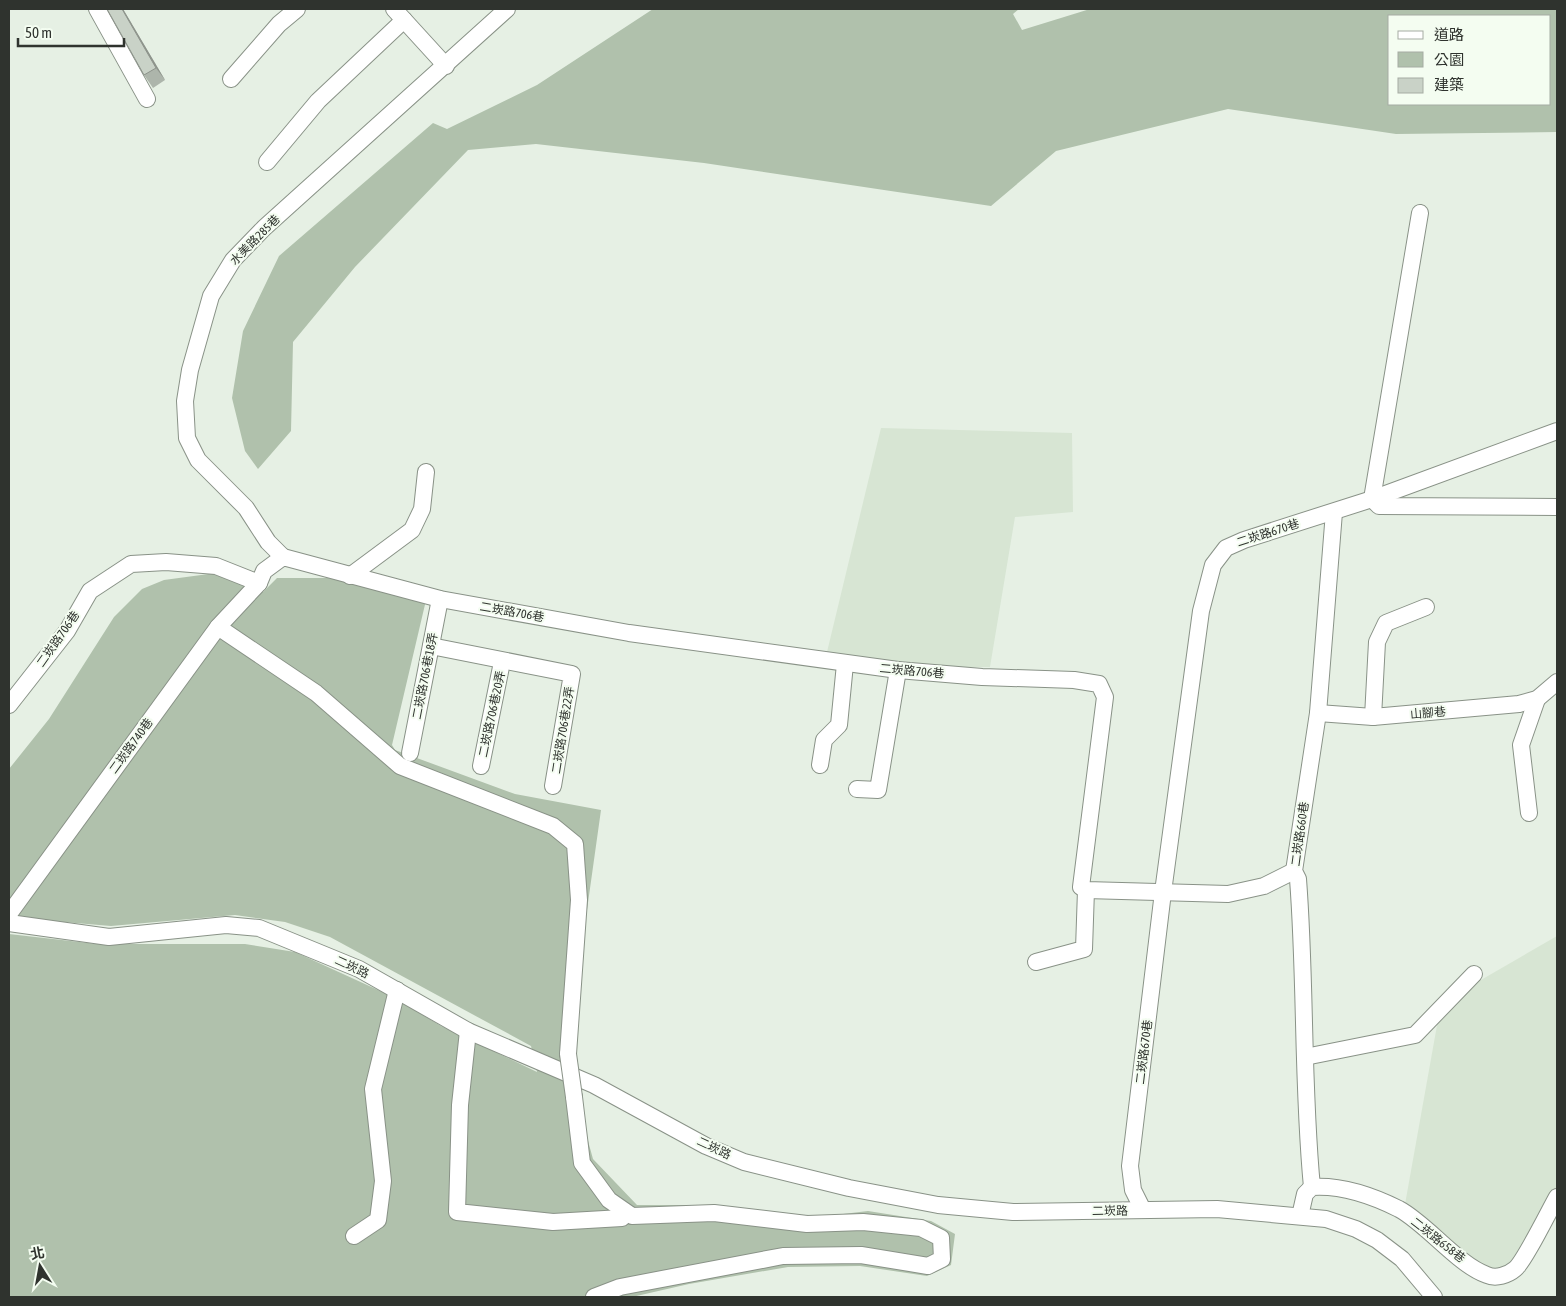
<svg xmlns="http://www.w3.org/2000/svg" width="1566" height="1306" font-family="'Asap Condensed','Noto Sans TC',sans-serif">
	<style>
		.built { fill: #d7e5d3 }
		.green { fill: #b0c1ac; fill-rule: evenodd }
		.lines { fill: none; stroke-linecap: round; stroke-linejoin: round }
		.minor-casing { stroke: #899287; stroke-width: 18 }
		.minor { stroke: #fff; stroke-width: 16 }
		.minor-bridge-casing { stroke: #899287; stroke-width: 18; stroke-linecap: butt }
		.minor-bridge { stroke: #fff; stroke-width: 16 }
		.wall { fill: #adb5ab }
		.shaded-wall { fill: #8d938b }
		.building { fill: #c9d2c7; stroke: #8d938b }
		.labels { text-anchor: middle; stroke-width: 4; stroke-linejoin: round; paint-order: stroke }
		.street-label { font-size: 12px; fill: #2f332e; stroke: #f4fdf1 }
	</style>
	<rect width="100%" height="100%" fill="#e6f0e4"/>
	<g class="built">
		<path d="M 881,428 L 1072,433 L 1073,512 L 1015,517 L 990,667 L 911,667 L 827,652 Z"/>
		<path d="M 1557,936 L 1557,1196 L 1514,1274 L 1496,1277 L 1404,1210 L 1441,1003 Z"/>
	</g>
	<g class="green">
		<path d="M 653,9 L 1019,9 L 1013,14 L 1022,30 L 1090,9 L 1557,9 L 1557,132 L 1396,134 L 1228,109 L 1056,151 L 991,206 L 704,163 L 536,144 L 468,150 L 355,267 L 293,342 L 291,431 L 258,469 L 245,451 L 232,398 L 243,331 L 279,256 L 433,123 L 447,129 L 537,85 ZM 1390,16 L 1550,16 L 1550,104 L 1390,104 Z"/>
		<path d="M 216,573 L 234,578 L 263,592 L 277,578 L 328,578 L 427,596 L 392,745 L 395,750 L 515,794 L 601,810 L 585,924 L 574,1065 L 577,1101 L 593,1159 L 637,1205 L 717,1205 L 818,1217 L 868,1211 L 931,1221 L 955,1234 L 951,1265 L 927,1276 L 860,1266 L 788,1267 L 689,1284 L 632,1297 L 9,1297 L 9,934 L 97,944 L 245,944 L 295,952 L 389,995 L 441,1026 L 537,1072 L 531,1046 L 330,937 L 285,922 L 235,915 L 111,926 L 40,920 L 9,914 L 9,769 L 49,719 L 114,617 L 142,589 L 164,580 Z"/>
	</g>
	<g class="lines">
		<defs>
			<g id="minor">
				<path d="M 97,9 L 147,99"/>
				<path d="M 394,9 L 446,66"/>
				<path d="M 231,79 L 279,24 L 297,9"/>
				<path d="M 267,162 L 318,101 L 404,20"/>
				<path d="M 1420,213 L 1372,499 L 1379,506 L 1557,507"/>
				<path d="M 283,557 L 268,542 L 246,508 L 198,460 L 187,438 L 185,401 L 190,370 L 211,296 L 233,260 L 264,228 L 507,9"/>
				<path d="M 350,576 L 412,530 L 422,509 L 426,472"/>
				<path d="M 218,627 L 316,693 L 400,766 L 553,826 L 575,844 L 579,900 L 568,1054"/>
				<path d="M 431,646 L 572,674 L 553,786"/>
				<path d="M 9,705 L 67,631 L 90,591 L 131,564 L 166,562 L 216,566 L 259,583"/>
				<path d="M 1318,713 L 1373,717 L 1519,704 L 1537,699 L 1557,682"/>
				<path d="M 1373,717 L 1377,642 L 1386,623 L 1426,607"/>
				<path d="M 410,753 L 440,599"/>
				<path d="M 820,765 L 824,740 L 839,725 L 845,664"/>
				<path d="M 481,766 L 502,662"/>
				<path d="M 857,789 L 878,790 L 898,670"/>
				<path d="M 1529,813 L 1521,745 L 1537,699"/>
				<path d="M 9,914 L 218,627 L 259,583 L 264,571 L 283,557 L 440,599 L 629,633 L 898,670 L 982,677 L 1074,680 L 1099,684 L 1105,697 L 1081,887 L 1086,890 L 1228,894 L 1264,886 L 1294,871"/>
				<path d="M 9,923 L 109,937 L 226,925 L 259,928 L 359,969 L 468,1031 L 594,1085 L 706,1146 L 744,1162 L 849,1188 L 938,1205 L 1013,1212 L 1217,1209 L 1326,1219 L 1356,1229 L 1377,1240 L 1402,1259 L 1434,1297"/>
				<path d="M 1036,962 L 1084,949 L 1086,890"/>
				<path d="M 468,1031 L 460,1105 L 457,1212 L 553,1222 L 622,1218"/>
				<path d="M 1305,1057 L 1415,1035 L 1474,974"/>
				<path d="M 574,1097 L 582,1163 L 609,1200 L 632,1216 L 714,1213 L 807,1224 L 863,1222 L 921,1228 L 941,1238 L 942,1259 L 928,1266 L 861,1255 L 783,1256 L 620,1287 L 594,1297"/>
				<path d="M 1312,1187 C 1302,1085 1306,982 1298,879 L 1294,871 L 1318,713 L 1334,512"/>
				<path d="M 1143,1210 L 1133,1190 L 1130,1166 L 1163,892 L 1201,611 L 1213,565 L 1226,548 L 1244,540 L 1372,499 L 1557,431"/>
				<path d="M 1300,1216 L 1305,1194 L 1312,1187 C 1341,1185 1373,1196 1399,1209 C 1427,1224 1458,1265 1487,1275 C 1496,1279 1508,1275 1515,1269 C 1524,1262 1549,1211 1557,1197"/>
				<path d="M 354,1236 L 378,1220 L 383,1181 L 373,1089 L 397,990"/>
			</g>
		</defs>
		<use href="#minor" class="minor-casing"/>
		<use href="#minor" class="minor"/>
		<defs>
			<path id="minor-bridge" d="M 568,1054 L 574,1097"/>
		</defs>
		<use href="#minor-bridge" class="minor-bridge-casing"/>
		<use href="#minor-bridge" class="minor-bridge"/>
	</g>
	<path class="wall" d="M 107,9 L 123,9 L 165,80 L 153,88 L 144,75 Z"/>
	<path class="shaded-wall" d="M 122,9 L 123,9 L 165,80 L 156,68 Z"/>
	<path class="building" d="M 107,9 L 122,9 L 156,68 L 144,75 Z"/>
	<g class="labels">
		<g class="street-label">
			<text transform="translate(255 240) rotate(-45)" y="4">水美路285巷</text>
			<text transform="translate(1268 533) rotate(-18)" y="4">二崁路670巷</text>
			<text transform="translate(512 612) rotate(10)" y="4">二崁路706巷</text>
			<text transform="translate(58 639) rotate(-55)" y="4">二崁路706巷</text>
			<text transform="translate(912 671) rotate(5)" y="4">二崁路706巷</text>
			<text transform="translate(425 676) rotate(-79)" y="4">二崁路706巷18弄</text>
			<text transform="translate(1428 713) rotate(-5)" y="4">山腳巷</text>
			<text transform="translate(492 714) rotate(-78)" y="4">二崁路706巷20弄</text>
			<text transform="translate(563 730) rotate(-81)" y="4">二崁路706巷22弄</text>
			<text transform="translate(131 746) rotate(-54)" y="4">二崁路740巷</text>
			<text transform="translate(1300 834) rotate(-82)" y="4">二崁路660巷</text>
			<text transform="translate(352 967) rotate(25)" y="4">二崁路</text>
			<text transform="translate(1144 1052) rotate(-83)" y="4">二崁路670巷</text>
			<text transform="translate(714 1148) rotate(25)" y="4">二崁路</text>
			<text transform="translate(1110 1211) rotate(-1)" y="4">二崁路</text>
			<text transform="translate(1438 1240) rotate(38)" y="4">二崁路658巷</text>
		</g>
	</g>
	<rect width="1566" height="1306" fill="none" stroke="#2f332e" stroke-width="20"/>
	<rect x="1388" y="15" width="162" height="90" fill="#f4fdf1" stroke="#a5aca3"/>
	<rect x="1398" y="31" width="25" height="8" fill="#ffffff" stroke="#a5aca3"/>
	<text x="1434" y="40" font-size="15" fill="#2f332e">道路</text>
	<rect x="1398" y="52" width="25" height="15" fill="#b0c1ac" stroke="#a5aca3"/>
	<text x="1434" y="65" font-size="15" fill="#2f332e">公園</text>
	<rect x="1398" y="78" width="25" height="15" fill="#c9d2c7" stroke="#a5aca3"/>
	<text x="1434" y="90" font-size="15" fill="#2f332e">建築</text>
	<g transform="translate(40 1266) rotate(349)" stroke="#f4fdf1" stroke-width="4" paint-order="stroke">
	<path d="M0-4L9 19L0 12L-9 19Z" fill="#2f332e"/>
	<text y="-8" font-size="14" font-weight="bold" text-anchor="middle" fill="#2f332e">北</text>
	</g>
	<path d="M18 38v8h106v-8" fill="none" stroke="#2f332e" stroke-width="2.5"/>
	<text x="25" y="38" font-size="15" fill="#2f332e" stroke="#f4fdf1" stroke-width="4" paint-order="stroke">50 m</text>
</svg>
